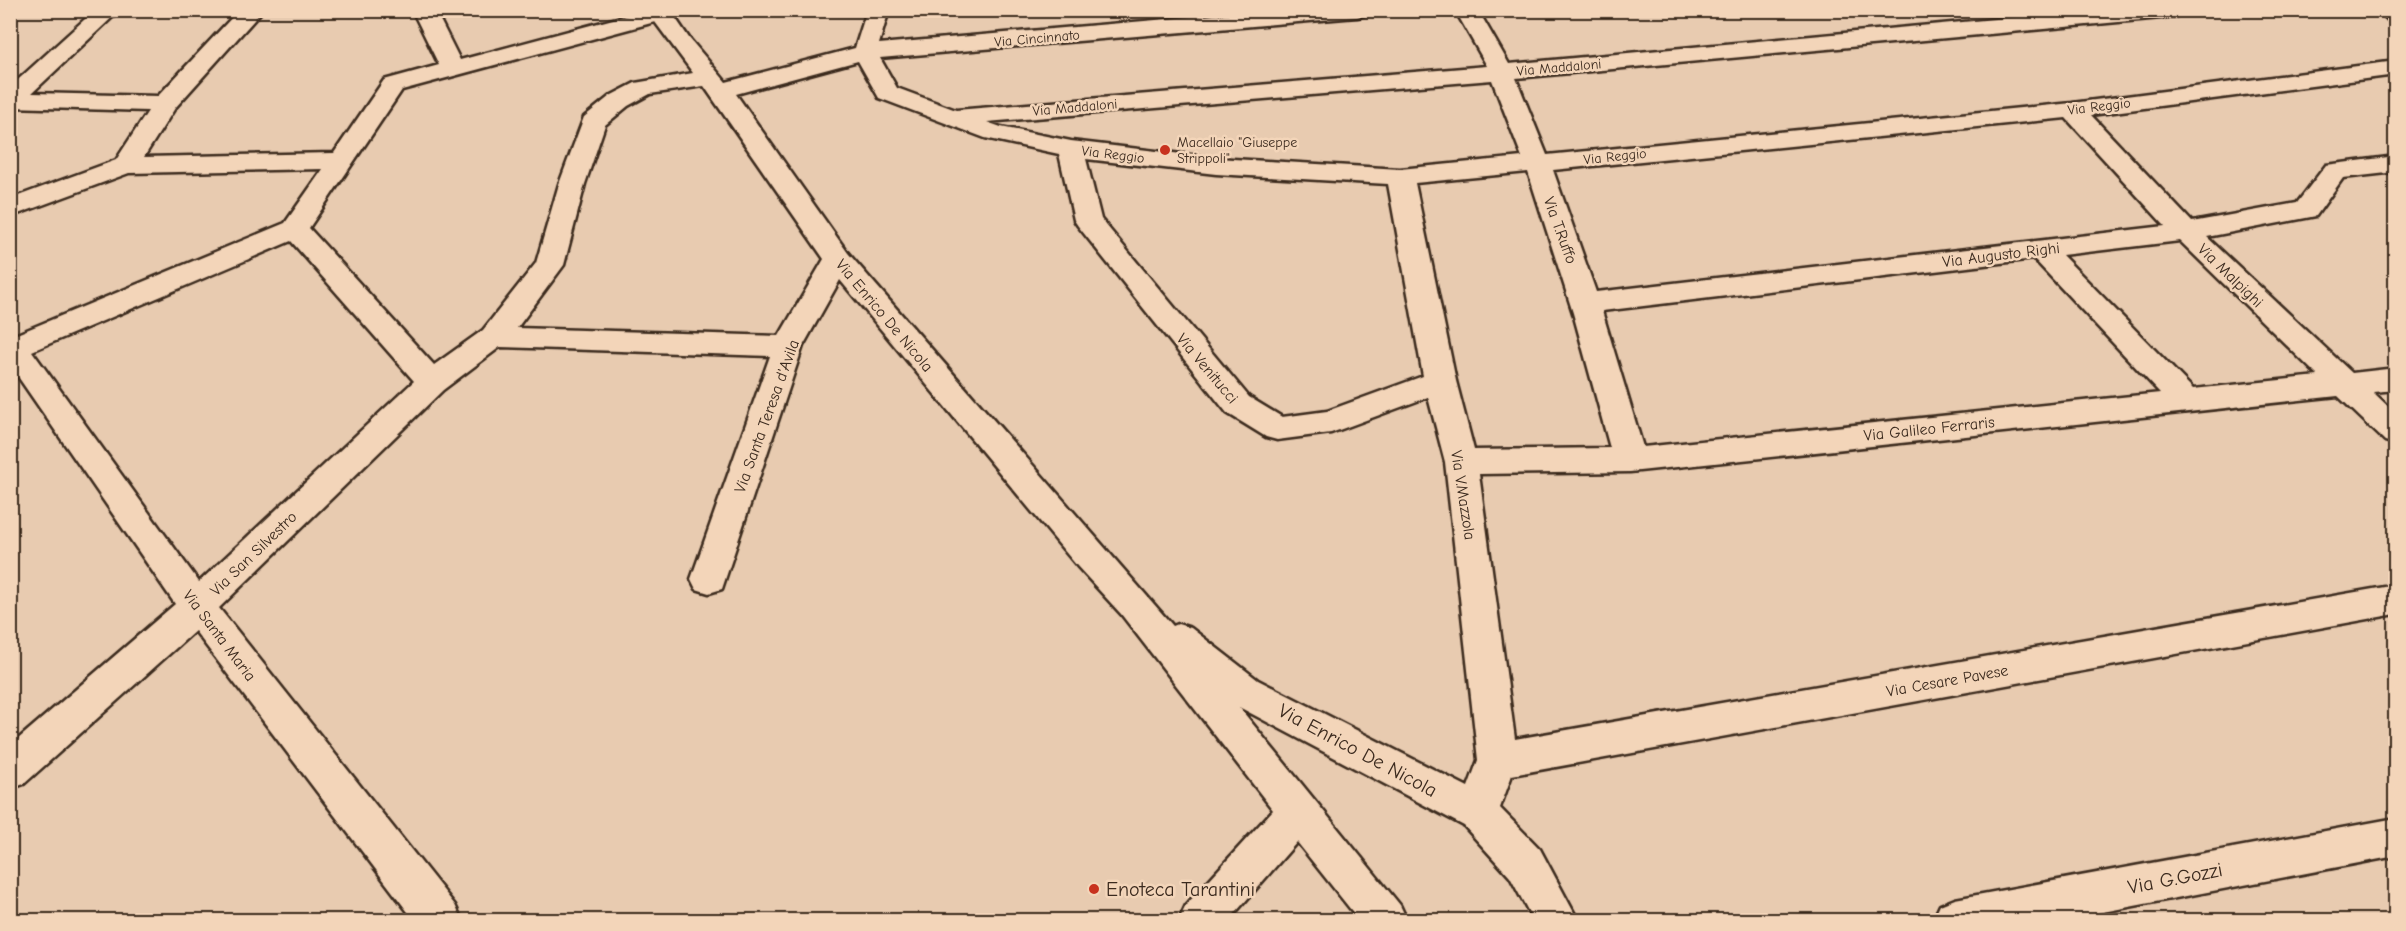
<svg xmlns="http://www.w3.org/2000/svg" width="2406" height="931" font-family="'Comic Neue',sans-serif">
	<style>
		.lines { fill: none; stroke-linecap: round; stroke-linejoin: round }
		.minor-casing { stroke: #3b2a1e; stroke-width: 5 }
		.minor { fill: #f3d5b9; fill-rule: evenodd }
		.poi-dot { fill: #c8321e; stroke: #f3d5b9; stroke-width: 2 }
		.labels { text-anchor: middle; stroke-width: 5; stroke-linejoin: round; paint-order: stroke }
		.far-street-label { font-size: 14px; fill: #3b2a1e; stroke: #f3d5b9 }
		.far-poi-label { font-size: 14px; fill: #3b2a1e; stroke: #f3d5b9; text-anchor: start }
		.street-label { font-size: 16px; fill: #3b2a1e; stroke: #f3d5b9 }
		.near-street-label { font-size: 20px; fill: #3b2a1e; stroke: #f3d5b9 }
		.near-poi-label { font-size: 20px; fill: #3b2a1e; stroke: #f3d5b9; text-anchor: start }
	</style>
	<rect width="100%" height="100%" fill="#e8cbb0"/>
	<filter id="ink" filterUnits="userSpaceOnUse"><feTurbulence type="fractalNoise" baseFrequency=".0167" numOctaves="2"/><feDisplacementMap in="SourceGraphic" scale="12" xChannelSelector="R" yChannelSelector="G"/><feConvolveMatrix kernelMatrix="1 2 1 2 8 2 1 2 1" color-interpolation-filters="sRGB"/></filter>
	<g filter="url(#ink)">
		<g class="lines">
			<defs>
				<g id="minor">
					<path d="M 95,10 L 120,10 L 32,93 L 158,96 L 239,10 L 263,10 L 175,108 L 144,157 L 334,153 L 384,80 L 439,65 L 412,10 L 435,10 L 460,60 L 647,10 L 670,10 L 689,38 L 726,82 L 855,48 L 867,10 L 889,10 L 879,44 L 1271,10 L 1368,10 L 1365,15 L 1357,17 L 880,58 L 897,88 L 956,110 L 1487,66 L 1455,10 L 1478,10 L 1509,64 L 2093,10 L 2183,10 L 2180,15 L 2172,17 L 1516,78 L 1547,155 L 2072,103 L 2396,61 L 2396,75 L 2091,115 L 2192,222 L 2297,203 L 2326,165 L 2396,156 L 2396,172 L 2343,178 L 2316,216 L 2207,237 L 2352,373 L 2396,368 L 2396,390 L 2373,392 L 2396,414 L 2396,444 L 2385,441 L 2338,396 L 1630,472 L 1479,474 L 1515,739 L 2396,585 L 2396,614 L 1512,775 L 1500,808 L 1540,849 L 1578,920 L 1533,920 L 1510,877 L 1464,826 L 1239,707 L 1400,905 L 1407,920 L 1359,920 L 1297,842 L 1229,920 L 1179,920 L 1186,905 L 1273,810 L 1121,614 L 1077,566 L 840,280 L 803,346 L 722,589 L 709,593 L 696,589 L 691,579 L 770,356 L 500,347 L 443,390 L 219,608 L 455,905 L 462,920 L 414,920 L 195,631 L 24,784 L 10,789 L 10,746 L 175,604 L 10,365 L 10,332 L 17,334 L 285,223 L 323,169 L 129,173 L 10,217 L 10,199 L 116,160 L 148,111 L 10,107 L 10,87 ZM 655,22 L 693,73 L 635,83 L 610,96 L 584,117 L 559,184 L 536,263 L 483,330 L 434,365 L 309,228 L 402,90 ZM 858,61 L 879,98 L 985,138 L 1059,154 L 1074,220 L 1078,226 L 1227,413 L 1266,437 L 1277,440 L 1331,433 L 1428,397 L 1445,462 L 1478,760 L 1468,787 L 1258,680 L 1191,628 L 1178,624 L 1173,626 L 848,253 L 736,94 ZM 1492,80 L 1522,157 L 1400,169 L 1216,158 L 1071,141 L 1001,127 L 987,122 ZM 704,86 L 824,259 L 779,336 L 517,328 L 564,265 L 585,184 L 605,125 L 628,106 L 650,94 ZM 2066,118 L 2165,226 L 1596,292 L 1553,170 ZM 1086,159 L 1216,174 L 1388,184 L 1423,376 L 1327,411 L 1282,417 L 1249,397 L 1101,219 ZM 1528,172 L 1573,313 L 1610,448 L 1474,450 L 1456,381 L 1415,183 ZM 291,241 L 414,381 L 199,582 L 32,351 ZM 2180,241 L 2318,376 L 2193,389 L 2062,255 ZM 2034,259 L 2160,393 L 1643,447 L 1602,311 Z"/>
					<path d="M 2378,10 L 2396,10 L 2396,22 L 2388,20 Z"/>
					<path d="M 2396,818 L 2396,856 L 2061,920 L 1933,920 L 1940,905 L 1955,899 Z"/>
				</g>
			</defs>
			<use href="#minor" class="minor-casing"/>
			<use href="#minor" class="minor"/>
		</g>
	</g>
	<g class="poi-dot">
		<circle cx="1165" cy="150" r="6"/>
		<circle cx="1094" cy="889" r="6"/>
	</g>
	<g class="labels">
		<g class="far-street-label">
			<text transform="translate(1037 38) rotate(-5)" y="5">Via Cincinnato</text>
			<text transform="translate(1559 67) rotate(-5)" y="5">Via Maddaloni</text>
			<text transform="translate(2099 106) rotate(-7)" y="5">Via Reggio</text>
			<text transform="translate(1075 107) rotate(-5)" y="5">Via Maddaloni</text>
			<text transform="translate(1113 154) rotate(7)" y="5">Via Reggio</text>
			<text transform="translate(1615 156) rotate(-6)" y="5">Via Reggio</text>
		</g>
		<g class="far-poi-label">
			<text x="1177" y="147">Macellaio "Giuseppe<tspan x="1177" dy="16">Strippoli"</tspan></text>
		</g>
		<g class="street-label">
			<text transform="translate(1561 230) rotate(70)" y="6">Via T.Ruffo</text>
			<text transform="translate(2001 254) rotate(-7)" y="6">Via Augusto Righi</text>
			<text transform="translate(2231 275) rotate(44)" y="6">Via Malpighi</text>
			<text transform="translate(885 315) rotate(50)" y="6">Via Enrico De Nicola</text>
			<text transform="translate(1208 368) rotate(50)" y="6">Via Venitucci</text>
			<text transform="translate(766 416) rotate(-70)" y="6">Via Santa Teresa d'Avila</text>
			<text transform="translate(1929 428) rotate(-6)" y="6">Via Galileo Ferraris</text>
			<text transform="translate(1464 495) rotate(81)" y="6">Via V.Mazzola</text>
			<text transform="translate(253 553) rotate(-44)" y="6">Via San Silvestro</text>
			<text transform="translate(220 635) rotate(53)" y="6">Via Santa Maria</text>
			<text transform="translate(1947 680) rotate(-10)" y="6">Via Cesare Pavese</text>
		</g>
		<g class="near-street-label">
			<text transform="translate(1358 750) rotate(28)" y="7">Via Enrico De Nicola</text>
			<text transform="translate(2175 878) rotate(-11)" y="7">Via G.Gozzi</text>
		</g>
		<g class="near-poi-label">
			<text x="1106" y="896">Enoteca Tarantini</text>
		</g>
	</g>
	<rect width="2406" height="931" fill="none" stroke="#f3d5b9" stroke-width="36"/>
	<rect x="18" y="18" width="2370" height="895" fill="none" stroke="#3b2a1e" stroke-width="2" filter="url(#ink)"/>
</svg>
